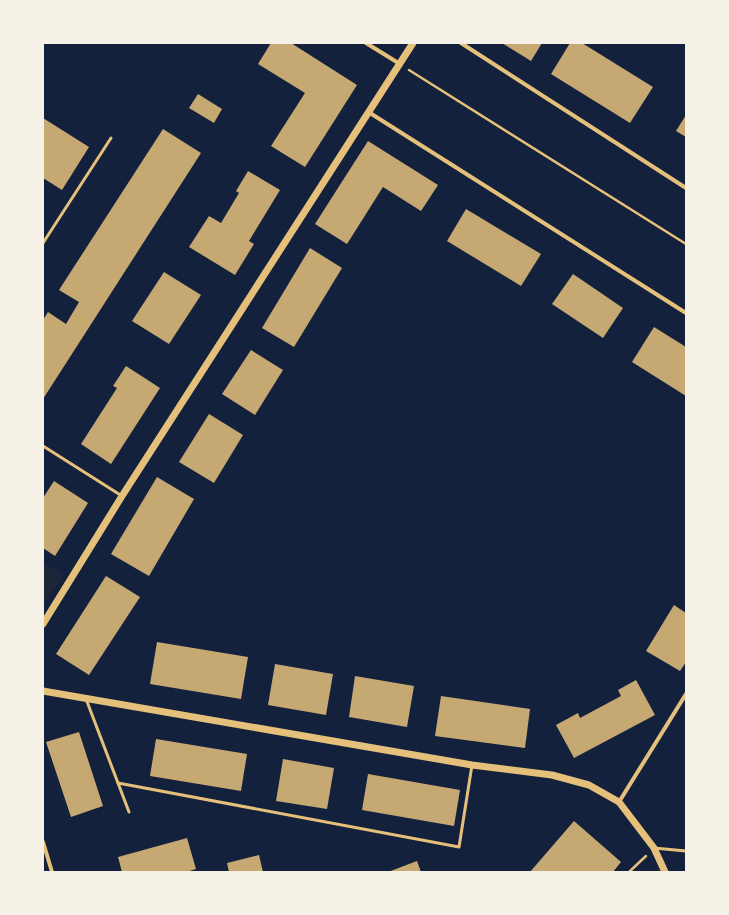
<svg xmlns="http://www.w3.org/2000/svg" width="729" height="915" font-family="Helvetica,sans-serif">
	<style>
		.green { fill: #1d2539 }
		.building { fill: #c6a872 }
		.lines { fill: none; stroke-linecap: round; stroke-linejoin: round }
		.path { stroke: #e5c07b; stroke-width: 2.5 }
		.service { stroke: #e5c07b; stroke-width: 3 }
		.minor { stroke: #e5c07b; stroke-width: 4 }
		.tertiary { stroke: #e5c07b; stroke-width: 7 }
	</style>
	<rect width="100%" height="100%" fill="#14213d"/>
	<path class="green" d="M 43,563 L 63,575 L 43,606 Z"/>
	<g class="building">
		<path d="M 271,43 L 291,43 L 357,85 L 305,167 L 271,146 L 305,93 L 258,64 Z"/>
		<path d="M 502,43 L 542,43 L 531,61 Z"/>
		<path d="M 570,43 L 582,43 L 653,87 L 630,123 L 551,74 Z"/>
		<path d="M 198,94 L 222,109 L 214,123 L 189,108 Z"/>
		<path d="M 686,115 L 686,137 L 676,131 Z"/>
		<path d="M 43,118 L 89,147 L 62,190 L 43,178 Z"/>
		<path d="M 163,129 L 201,153 L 43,399 L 43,320 L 48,312 L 66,324 L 79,302 L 59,290 Z"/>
		<path d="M 368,141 L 438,185 L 421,211 L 383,187 L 347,244 L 315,224 Z"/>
		<path d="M 248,171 L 280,190 L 249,241 L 254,244 L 235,275 L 189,247 L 209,216 L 221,223 L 239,193 L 236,191 Z"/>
		<path d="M 466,209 L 541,254 L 521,286 L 447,241 Z"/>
		<path d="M 310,248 L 342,268 L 294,347 L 262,328 Z"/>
		<path d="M 164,272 L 201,295 L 169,344 L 132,321 Z"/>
		<path d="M 573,274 L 623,308 L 603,338 L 552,304 Z"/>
		<path d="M 654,327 L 686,347 L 686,396 L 632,362 Z"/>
		<path d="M 251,350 L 283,370 L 255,415 L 222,394 Z"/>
		<path d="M 126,366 L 160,388 L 111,464 L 81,444 L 117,388 L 113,386 Z"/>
		<path d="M 209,414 L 243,435 L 214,483 L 179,462 Z"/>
		<path d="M 157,477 L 194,499 L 149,576 L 111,554 Z"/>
		<path d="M 54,481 L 88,503 L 55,556 L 43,548 L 43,498 Z"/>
		<path d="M 106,576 L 140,597 L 89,675 L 56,654 Z"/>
		<path d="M 674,605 L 686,613 L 686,662 L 680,671 L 646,651 Z"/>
		<path d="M 157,642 L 248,657 L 241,699 L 150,684 Z"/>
		<path d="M 275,664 L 333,674 L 326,715 L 268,705 Z"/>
		<path d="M 355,676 L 414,686 L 407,727 L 349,717 Z"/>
		<path d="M 636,680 L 655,715 L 574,758 L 556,725 L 578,713 L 580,718 L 621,696 L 618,690 Z"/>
		<path d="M 441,696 L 530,709 L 525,748 L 435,736 Z"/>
		<path d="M 79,732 L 103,806 L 71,817 L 46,742 Z"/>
		<path d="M 156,739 L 247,754 L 241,791 L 150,776 Z"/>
		<path d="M 283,759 L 334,768 L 327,809 L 276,801 Z"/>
		<path d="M 368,774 L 460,790 L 454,826 L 362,810 Z"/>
		<path d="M 574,821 L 621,862 L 613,872 L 530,872 Z"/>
		<path d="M 187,838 L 196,869 L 186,872 L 122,872 L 118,857 Z"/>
		<path d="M 259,855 L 263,872 L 229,872 L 227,863 Z"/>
		<path d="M 417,861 L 421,872 L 388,872 Z"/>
	</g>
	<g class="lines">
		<g class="path">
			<path d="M 409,70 L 686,244"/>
			<path d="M 629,872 L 646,856"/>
		</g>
		<g class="service">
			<path d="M 43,243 L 111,138"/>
			<path d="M 43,446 L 122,496"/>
			<path d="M 86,699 L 118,783 L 459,847 L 472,765"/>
			<path d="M 118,783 L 129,812"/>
			<path d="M 654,848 L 686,851"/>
		</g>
		<g class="minor">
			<path d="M 366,43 L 400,64"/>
			<path d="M 461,43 L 686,188"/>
			<path d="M 370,113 L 686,313"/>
			<path d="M 619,802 L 686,694"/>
			<path d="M 43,842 L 52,872"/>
		</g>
		<g class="tertiary">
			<path d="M 43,624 L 122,496 L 413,43"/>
			<path d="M 43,691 L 472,765 L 552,775 L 589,785 L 619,802 L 654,848 L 665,872"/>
		</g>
	</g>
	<rect width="729" height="915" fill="none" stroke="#f6f1e7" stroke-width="88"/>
</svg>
